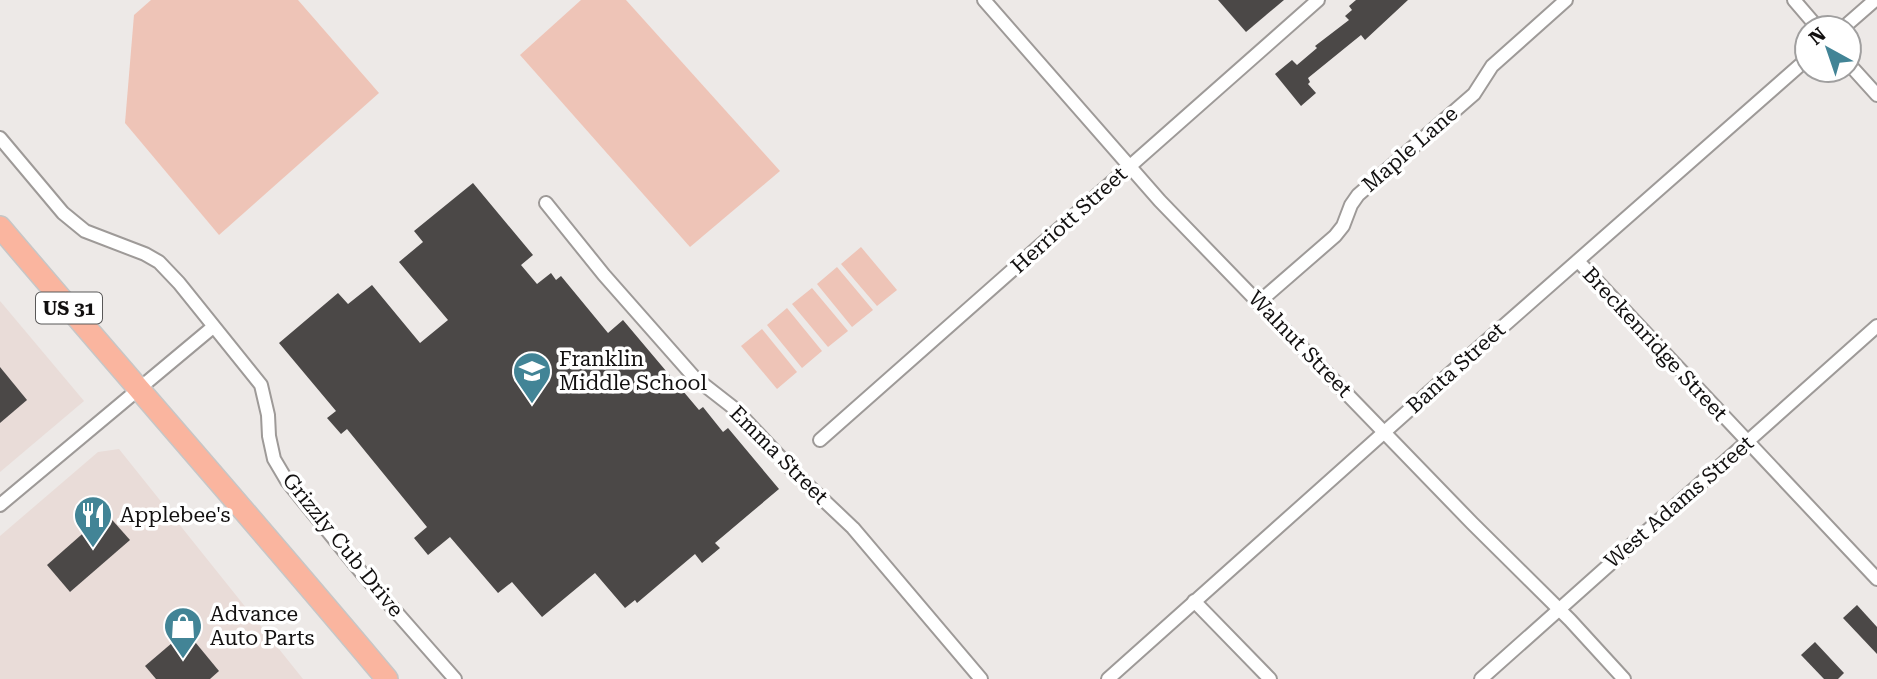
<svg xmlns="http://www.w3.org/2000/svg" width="1877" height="679" font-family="'Roboto Serif',serif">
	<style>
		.built { fill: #e9dcd8 }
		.green { fill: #eec4b7 }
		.building { fill: #4b4847 }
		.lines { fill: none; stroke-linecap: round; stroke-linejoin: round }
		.street-casing { stroke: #9e9a98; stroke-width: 16 }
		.primary-casing { stroke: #c6c6c6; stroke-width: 24 }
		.street { stroke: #fff; stroke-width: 12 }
		.primary { stroke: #fab59f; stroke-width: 21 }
		.labels { text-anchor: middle; stroke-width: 7; stroke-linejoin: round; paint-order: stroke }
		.shield { fill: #fff; stroke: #595858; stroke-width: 2 }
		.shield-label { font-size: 19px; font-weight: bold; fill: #121010 }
		.street-label { font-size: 21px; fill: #121010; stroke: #fff }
		.poi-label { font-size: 21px; fill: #121010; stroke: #fff; text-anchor: start }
	</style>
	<rect width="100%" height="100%" fill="#ede9e7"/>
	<g class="built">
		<path d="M 0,301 L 84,401 L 0,472 Z"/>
		<path d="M 119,449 L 303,679 L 0,679 L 0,536 L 98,452 Z"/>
	</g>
	<g class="green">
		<path d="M 151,0 L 298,0 L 379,93 L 219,235 L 125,123 L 134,15 Z"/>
		<path d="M 581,0 L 626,0 L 780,171 L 690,247 L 520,55 Z"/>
		<path d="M 861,247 L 897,290 L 877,306 L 841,264 Z"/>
		<path d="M 837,267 L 873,310 L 852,327 L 817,284 Z"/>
		<path d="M 812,288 L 848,331 L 828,347 L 792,304 Z"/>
		<path d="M 787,308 L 822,351 L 802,368 L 767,325 Z"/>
		<path d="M 762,329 L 797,372 L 777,389 L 741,346 Z"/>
	</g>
	<g class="building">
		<path d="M 1218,0 L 1284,0 L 1246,32 Z"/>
		<path d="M 1356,0 L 1408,0 L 1365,40 L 1361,35 L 1308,78 L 1310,82 L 1308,84 L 1316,93 L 1301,106 L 1275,74 L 1292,60 L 1297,65 L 1317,48 L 1315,46 L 1349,20 L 1345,16 L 1352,10 L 1349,6 Z"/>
		<path d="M 473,183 L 533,255 L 521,265 L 537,284 L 551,273 L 556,280 L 561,276 L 608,333 L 623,320 L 699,410 L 703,407 L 723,432 L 728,428 L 779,489 L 715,543 L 720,548 L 702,563 L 695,554 L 637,603 L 635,600 L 625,608 L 595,573 L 542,617 L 512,582 L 498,593 L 450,537 L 428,555 L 414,538 L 427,527 L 347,429 L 341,434 L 327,418 L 336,411 L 279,343 L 338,293 L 348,304 L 372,285 L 420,343 L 448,320 L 399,262 L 423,242 L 414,231 Z"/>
		<path d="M 0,367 L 27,400 L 0,423 Z"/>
		<path d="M 106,513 L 130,540 L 70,592 L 47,565 Z"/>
		<path d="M 1857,605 L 1877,627 L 1877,654 L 1843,618 Z"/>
		<path d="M 186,631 L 219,671 L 210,679 L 156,679 L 145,666 Z"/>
		<path d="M 1815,642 L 1844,673 L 1838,679 L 1824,679 L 1801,655 Z"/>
	</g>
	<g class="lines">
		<defs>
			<g id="street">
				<path d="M 984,0 L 1160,201 L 1472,523 L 1570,620 L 1624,679"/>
				<path d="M 1794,0 L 1818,28"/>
				<path d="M 1843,28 L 1875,0"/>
				<path d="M 1849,64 L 1877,95"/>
				<path d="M 0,138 L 63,213 L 85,231 L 145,254 L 159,262 L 179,283 L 261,385 L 268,415 L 269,436 L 274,459 L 287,481 L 361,572 L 455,679"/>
				<path d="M 546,203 L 604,275 L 694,377 L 735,409 L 796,474 L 853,528 L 981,679"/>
				<path d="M 1578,261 L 1877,579"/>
				<path d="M 1259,302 L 1335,236 L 1343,226 L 1351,205 L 1358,195 L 1474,94 L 1492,66 L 1566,0"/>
				<path d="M 820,440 L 1318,0"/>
				<path d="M 0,505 L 213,327"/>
				<path d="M 1194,601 L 1270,679"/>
				<path d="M 1108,679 L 1483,344 L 1807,59"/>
				<path d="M 1481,679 L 1877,326"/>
			</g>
			<path id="primary" d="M 0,227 C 128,378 260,527 387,679"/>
		</defs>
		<use href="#street" class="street-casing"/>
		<use href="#primary" class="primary-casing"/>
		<use href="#street" class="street"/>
		<use href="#primary" class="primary"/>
	</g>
	<defs>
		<symbol id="school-pin" viewBox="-11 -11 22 30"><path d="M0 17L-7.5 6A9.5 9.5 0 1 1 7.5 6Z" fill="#428496" stroke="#fff"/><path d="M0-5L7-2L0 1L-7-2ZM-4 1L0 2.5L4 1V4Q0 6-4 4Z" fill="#fff"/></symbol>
		<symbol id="restaurant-pin" viewBox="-11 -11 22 30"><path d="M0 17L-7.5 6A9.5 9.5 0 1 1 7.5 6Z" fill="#428496" stroke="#fff"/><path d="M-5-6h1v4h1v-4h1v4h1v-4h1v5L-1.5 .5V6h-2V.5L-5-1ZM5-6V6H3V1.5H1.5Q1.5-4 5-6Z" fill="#fff"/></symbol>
		<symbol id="shop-pin" viewBox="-11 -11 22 30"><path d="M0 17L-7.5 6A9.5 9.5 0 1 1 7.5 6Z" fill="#428496" stroke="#fff"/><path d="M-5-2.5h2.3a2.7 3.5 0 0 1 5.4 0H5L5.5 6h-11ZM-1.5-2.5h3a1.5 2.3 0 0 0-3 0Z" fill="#fff"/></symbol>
	</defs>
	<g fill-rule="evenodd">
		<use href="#school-pin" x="510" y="349" width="44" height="60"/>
		<use href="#restaurant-pin" x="71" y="493" width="44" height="60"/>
		<use href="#shop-pin" x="161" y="604" width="44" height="60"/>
	</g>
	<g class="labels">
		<rect class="shield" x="36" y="292.5" width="66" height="31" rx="5"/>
		<g class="shield-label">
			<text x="69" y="315">US 31</text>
		</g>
		<g class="street-label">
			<text transform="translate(1410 149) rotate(-41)" y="7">Maple Lane</text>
			<text transform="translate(1069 220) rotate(-42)" y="7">Herriott Street</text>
			<text transform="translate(1300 344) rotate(46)" y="7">Walnut Street</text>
			<text transform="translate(1655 344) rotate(47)" y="7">Breckenridge Street</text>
			<text transform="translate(1456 368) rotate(-42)" y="7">Banta Street</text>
			<text transform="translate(779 455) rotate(45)" y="7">Emma Street</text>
			<text transform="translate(1679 502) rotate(-41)" y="7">West Adams Street</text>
			<text transform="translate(343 545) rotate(51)" y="7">Grizzly Cub Drive</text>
		</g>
		<g class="poi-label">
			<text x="559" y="366">Franklin<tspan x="559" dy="24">Middle School</tspan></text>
			<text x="120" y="522">Applebee's</text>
			<text x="210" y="621">Advance<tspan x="210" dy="24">Auto Parts</tspan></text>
		</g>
	</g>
	<g transform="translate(1828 49) rotate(320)"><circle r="33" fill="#ffffff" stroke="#a09f9f" stroke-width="2"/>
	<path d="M0-5L12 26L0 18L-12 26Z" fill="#428496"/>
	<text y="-10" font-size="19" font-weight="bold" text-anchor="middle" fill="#121010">N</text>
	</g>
</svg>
